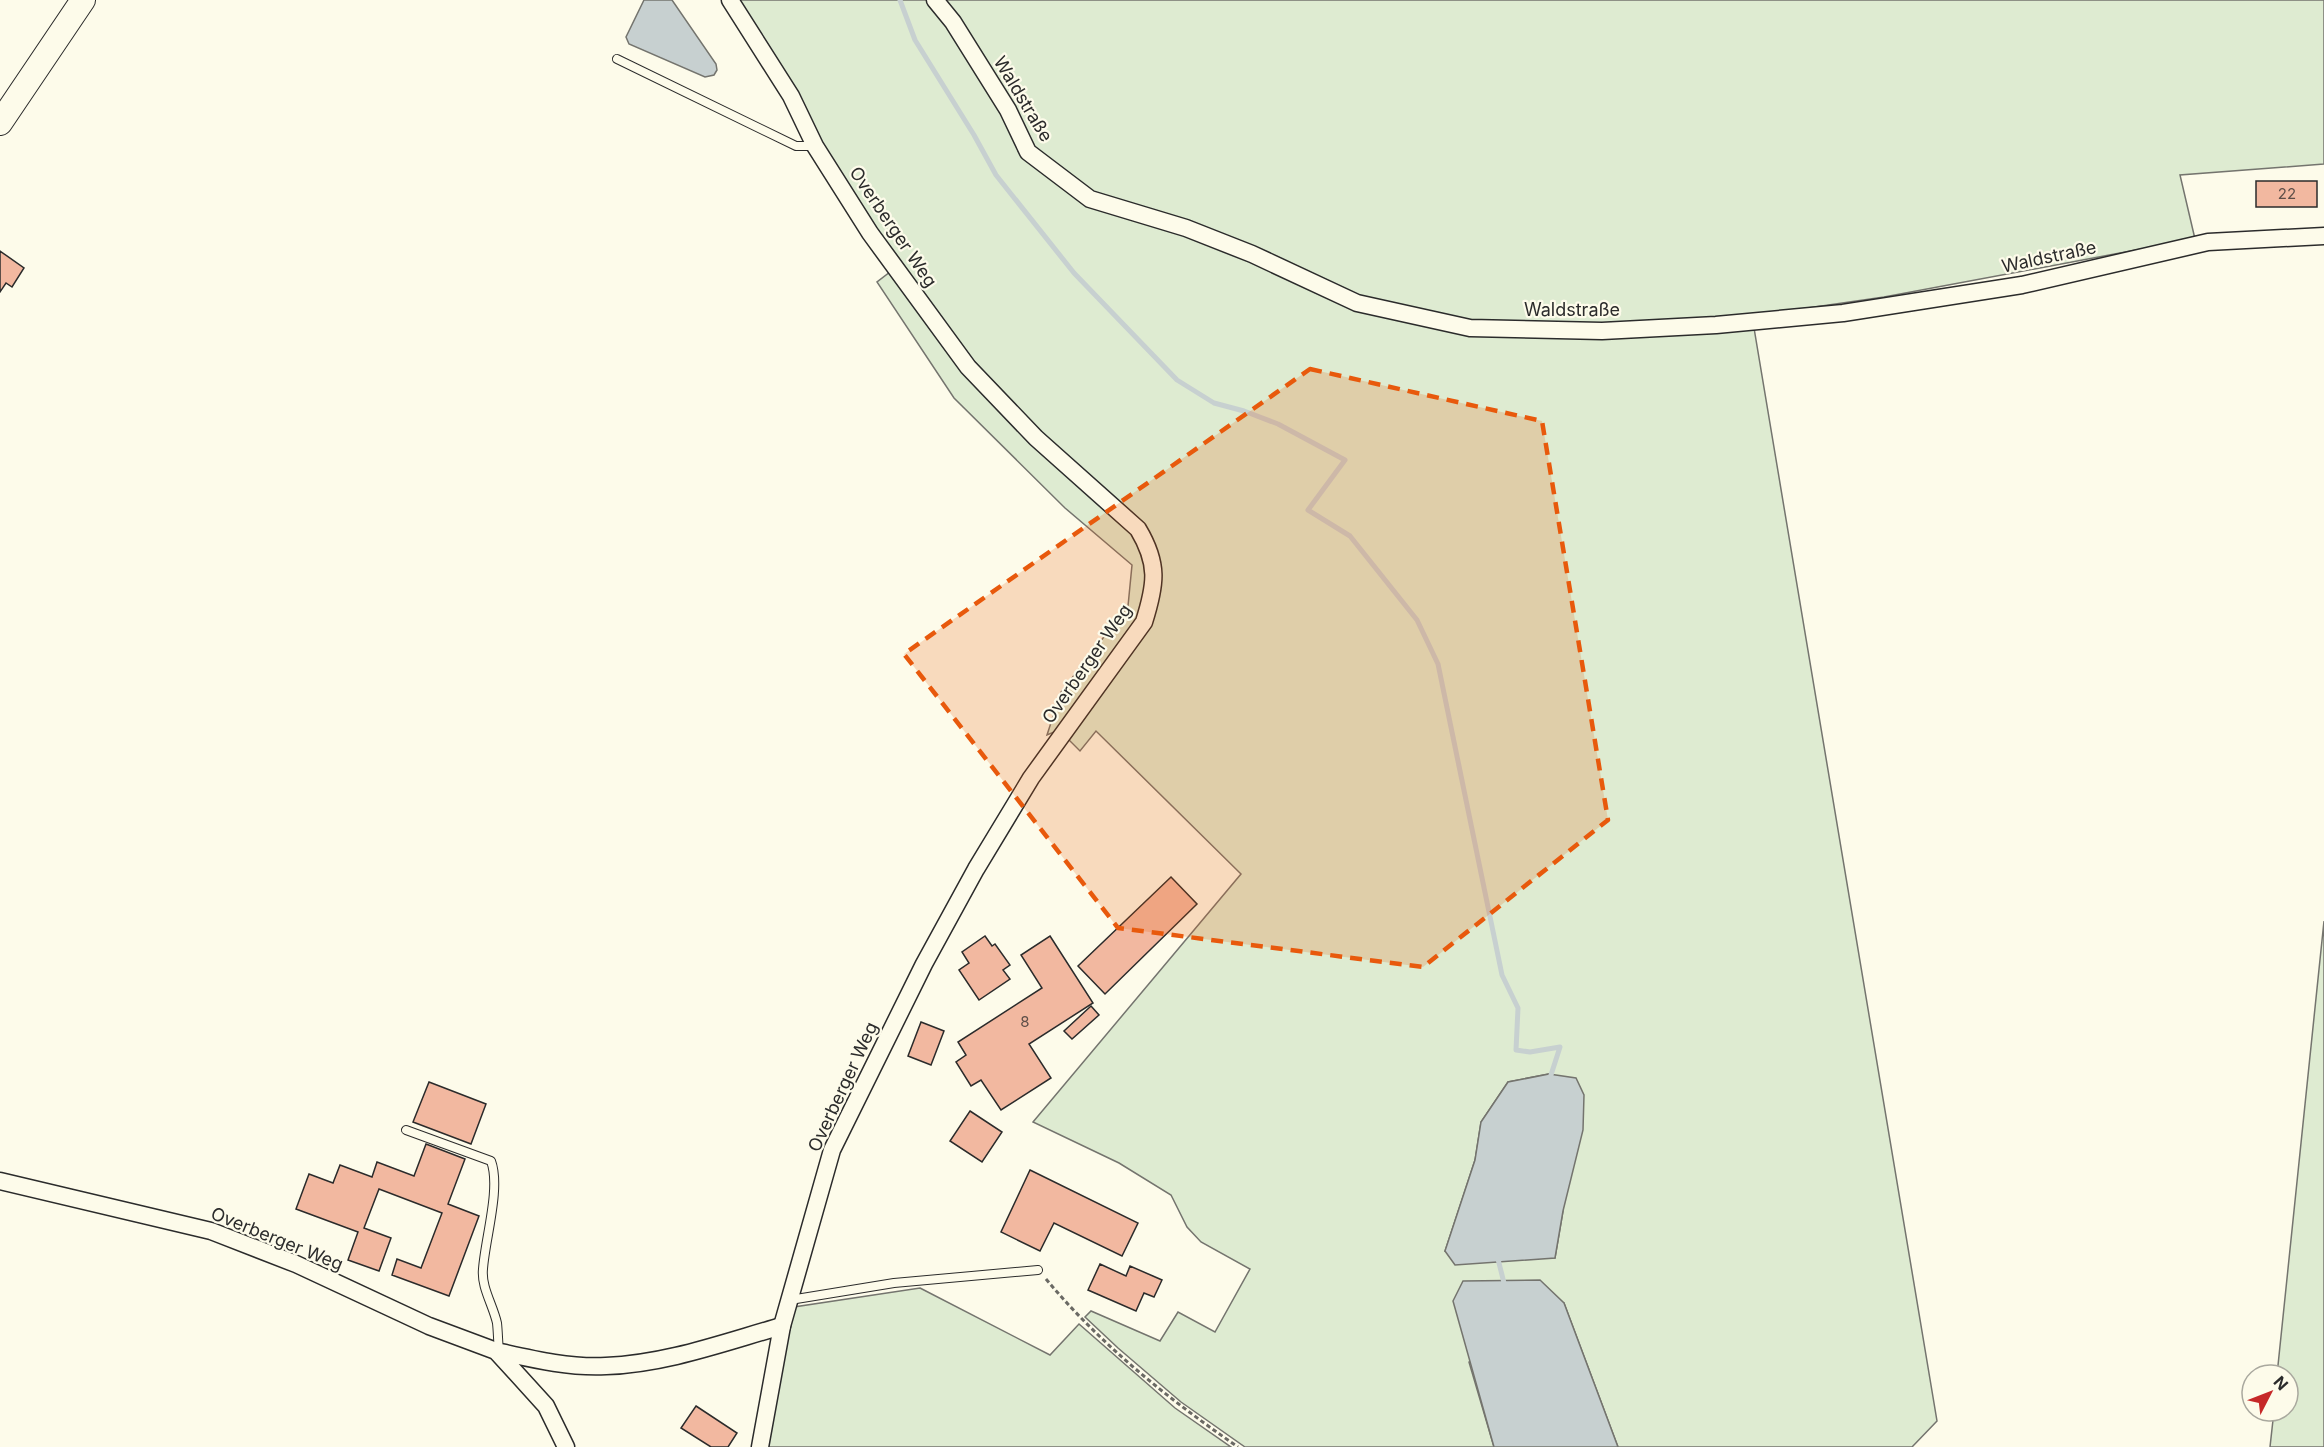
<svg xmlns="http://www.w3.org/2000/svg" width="2324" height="1447" font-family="Inter,sans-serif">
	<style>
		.green { fill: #deebd1; stroke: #74746e; stroke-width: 1.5; fill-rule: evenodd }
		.water { fill: #c7d0d0; stroke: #74746e; stroke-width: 1.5 }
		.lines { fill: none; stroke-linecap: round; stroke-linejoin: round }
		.stream { stroke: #c7d0d0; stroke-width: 5 }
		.building { fill: #f2b8a0; stroke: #2b2b2b; stroke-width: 1.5 }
		.lane-casing { stroke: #2b2b2b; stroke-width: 10 }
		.street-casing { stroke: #2b2b2b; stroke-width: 19 }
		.secondary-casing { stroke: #2b2b2b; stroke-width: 26 }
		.path { stroke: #6a6964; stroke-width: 3; stroke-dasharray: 4.5 3; stroke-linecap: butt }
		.lane { stroke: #fdfbea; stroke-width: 8 }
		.street { stroke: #fdfbea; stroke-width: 16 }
		.secondary { stroke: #fdfbea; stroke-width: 24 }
		.marked { fill: #e8590c; fill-opacity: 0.2; stroke: #e8590c; stroke-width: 4.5; stroke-dasharray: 12 8; stroke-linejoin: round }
		.labels { text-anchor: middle; stroke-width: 4.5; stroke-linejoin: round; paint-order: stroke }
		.number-label { font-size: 15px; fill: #5d4e48 }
		.street-label { font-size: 18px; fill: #2b2b2b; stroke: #fdfbea }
	</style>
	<rect width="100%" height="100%" fill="#fdfbea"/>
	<g class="green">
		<path d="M 735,0 L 932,0 L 1007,111 L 1060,181 L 1187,230 L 1357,306 L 1472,331 L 1754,328 L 1937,1421 L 1912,1447 L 1618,1447 L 1564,1303 L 1469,1362 L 1494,1447 L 1245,1447 L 1181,1402 L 1118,1348 L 1085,1317 L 1091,1311 L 1160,1341 L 1178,1312 L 1215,1332 L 1250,1269 L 1201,1242 L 1187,1227 L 1171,1195 L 1119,1163 L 1033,1122 L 1241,874 L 1096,731 L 1080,751 L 1065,736 L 1147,624 L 1152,547 L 970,365 L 873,231 ZM 1549,1074 L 1563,1211 L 1555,1258 L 1445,1251 L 1475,1160 L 1481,1122 L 1508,1082 Z"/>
		<path d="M 939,0 L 2324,0 L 2324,164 L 2180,175 L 2195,239 L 1884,297 L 1717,321 L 1603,327 L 1470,324 L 1358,300 L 1091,196 L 1030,150 Z"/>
		<path d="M 890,272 L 1134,531 L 1150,567 L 1139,620 L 1059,730 L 1047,735 L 1061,692 L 1128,606 L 1132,565 L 1065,508 L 954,398 L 877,282 Z"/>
		<path d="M 2324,921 L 2324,1447 L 2270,1447 L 2274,1411 L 2288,1411 L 2288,1375 L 2277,1375 Z"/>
		<path d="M 920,1288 L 1050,1355 L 1079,1324 L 1175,1408 L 1231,1447 L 765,1447 L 794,1307 Z"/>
	</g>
	<g class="water">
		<path d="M 644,0 L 672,0 L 716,64 L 717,70 L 714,75 L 705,77 L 629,44 L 626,37 Z"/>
		<path d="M 1549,1074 L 1576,1078 L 1584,1095 L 1583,1130 L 1563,1211 L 1555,1258 L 1455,1265 L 1445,1251 L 1475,1160 L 1481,1122 L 1508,1082 Z"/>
		<path d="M 1540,1280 L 1564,1303 L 1618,1447 L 1494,1447 L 1453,1301 L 1463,1281 Z"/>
	</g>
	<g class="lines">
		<g class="stream">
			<path d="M 900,0 L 915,40 L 974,135 L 996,175 L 1074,273 L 1177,380 L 1214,403 L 1244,411 L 1278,424 L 1345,460 L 1308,510 L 1350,536 L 1417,620 L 1438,664 L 1502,975 L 1518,1008 L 1516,1050 L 1530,1052 L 1560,1047 L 1550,1078"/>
			<path d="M 1497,1255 L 1505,1287"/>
		</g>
	</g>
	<g class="building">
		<rect x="2256" y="181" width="61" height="26"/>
		<path d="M 0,251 L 24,268 L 12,287 L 6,283 L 0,292 Z"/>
		<path d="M 1171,877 L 1197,904 L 1105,994 L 1078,966 Z"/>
		<path d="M 985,936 L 992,946 L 995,944 L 1010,965 L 1003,970 L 1010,979 L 979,1000 L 959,970 L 969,963 L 962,952 Z"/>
		<path d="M 1050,936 L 1093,1003 L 1029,1044 L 1051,1078 L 1001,1110 L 981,1080 L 971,1086 L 956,1062 L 966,1055 L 958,1042 L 1042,988 L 1021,955 Z"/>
		<path d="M 1091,1006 L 1099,1015 L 1072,1039 L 1064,1031 Z"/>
		<path d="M 921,1022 L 944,1031 L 931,1065 L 908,1056 Z"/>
		<path d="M 429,1082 L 486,1104 L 471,1144 L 413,1122 Z"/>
		<path d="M 970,1111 L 1002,1132 L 982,1162 L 950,1141 Z"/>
		<path d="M 426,1144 L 465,1159 L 448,1204 L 479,1216 L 449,1296 L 392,1275 L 397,1259 L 421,1268 L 442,1213 L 379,1189 L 364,1228 L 391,1238 L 379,1271 L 348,1260 L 358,1232 L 296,1209 L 309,1174 L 333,1183 L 340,1165 L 372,1177 L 377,1162 L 414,1176 Z"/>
		<path d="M 1030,1170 L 1138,1223 L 1122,1256 L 1054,1223 L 1040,1251 L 1001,1232 Z"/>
		<path d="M 1100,1264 L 1126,1276 L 1130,1266 L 1162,1280 L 1154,1297 L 1144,1293 L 1136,1311 L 1088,1290 Z"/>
		<path d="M 696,1406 L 737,1433 L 728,1447 L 711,1447 L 681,1428 Z"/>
	</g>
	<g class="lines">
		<defs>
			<g id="lane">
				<path d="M 617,59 L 796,146 L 815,146"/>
				<path d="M 406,1130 L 491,1161 C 501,1188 485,1239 483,1269 C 481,1287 493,1305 497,1323 C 498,1332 498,1342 499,1351"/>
				<path d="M 790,1300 L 894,1283 L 1038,1270"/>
			</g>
			<g id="street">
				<path d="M 730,0 L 791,96 L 815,146 L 870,233 L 968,367 L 1036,438 L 1138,529 C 1159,564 1156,584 1144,622 L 1031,778 L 976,869 L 924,964 L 832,1150 L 782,1326 L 760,1447"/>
				<path d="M 935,0 L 953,22 L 1008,110 L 1028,152 L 1090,199 L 1186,228 L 1252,254 L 1357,303 L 1470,328 L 1602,331 L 1716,325 L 1843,313 L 2022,285 L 2208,242 L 2324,236"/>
				<path d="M 0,1181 L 211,1231 L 296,1264 L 429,1326 L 496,1351 L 546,1406 L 566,1447"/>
				<path d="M 496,1351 C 532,1359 569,1368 606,1366 C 666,1364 725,1342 782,1326"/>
			</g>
			<path id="secondary" d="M 0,123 L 83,0"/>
		</defs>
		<use href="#lane" class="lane-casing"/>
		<use href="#street" class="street-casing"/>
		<use href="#secondary" class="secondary-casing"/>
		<path class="path" d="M 1046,1279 C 1101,1345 1167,1398 1238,1447"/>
		<use href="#lane" class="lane"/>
		<use href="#street" class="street"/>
		<use href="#secondary" class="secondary"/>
	</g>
	<path class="marked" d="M 1310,369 L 1542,421 L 1608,820 L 1423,967 L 1118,928 L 904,654 Z"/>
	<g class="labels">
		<g class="number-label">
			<text x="2287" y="199">22</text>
			<text x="1025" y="1027">8</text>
		</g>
		<g class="street-label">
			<text transform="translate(1023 99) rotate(59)" y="6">Waldstraße</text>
			<text transform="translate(893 227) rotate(56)" y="6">Overberger Weg</text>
			<text transform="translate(2049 257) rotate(-12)" y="6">Waldstraße</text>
			<text x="1572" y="316">Waldstraße</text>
			<text transform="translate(1087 664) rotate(-55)" y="6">Overberger Weg</text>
			<text transform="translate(843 1087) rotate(-65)" y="6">Overberger Weg</text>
			<text transform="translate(277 1239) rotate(22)" y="6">Overberger Weg</text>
		</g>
	</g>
	<g transform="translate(2270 1393) rotate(48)"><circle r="28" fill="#fdfbea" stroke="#a9a89e" stroke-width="1.5"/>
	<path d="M0-4.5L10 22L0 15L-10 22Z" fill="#c62828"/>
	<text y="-9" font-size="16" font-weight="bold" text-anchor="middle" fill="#2b2b2b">N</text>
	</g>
</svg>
